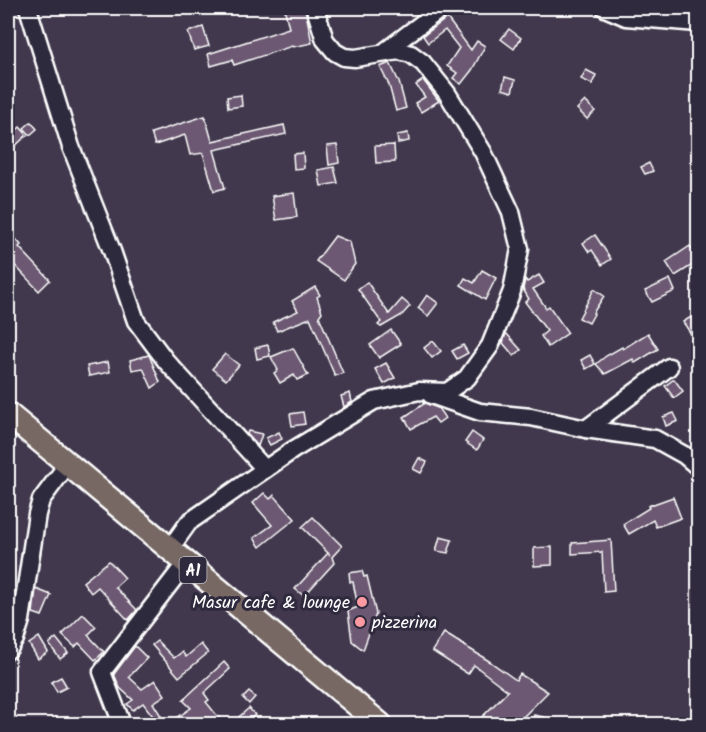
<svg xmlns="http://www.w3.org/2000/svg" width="706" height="732" font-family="Kalam,sans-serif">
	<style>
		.building { fill: #6c5972; stroke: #fff; stroke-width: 1.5 }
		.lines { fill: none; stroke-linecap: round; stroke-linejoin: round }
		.minor-casing { stroke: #fff; stroke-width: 21 }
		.highway-casing { stroke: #fff; stroke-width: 27 }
		.minor { stroke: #2f2a3d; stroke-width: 16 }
		.highway { stroke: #776864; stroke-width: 22 }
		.poi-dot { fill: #ff9aa2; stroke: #2f2a3d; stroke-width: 2 }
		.labels { text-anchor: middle; stroke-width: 6; stroke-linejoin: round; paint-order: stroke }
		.shield { fill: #2f2a3d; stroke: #c1bfc5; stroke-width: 1.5 }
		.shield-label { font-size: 16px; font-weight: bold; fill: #fff }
		.poi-label { font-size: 18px; fill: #fff; stroke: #2f2a3d; text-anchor: end }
	</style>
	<rect width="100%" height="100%" fill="#41384d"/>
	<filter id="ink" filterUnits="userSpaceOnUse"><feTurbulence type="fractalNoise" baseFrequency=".0167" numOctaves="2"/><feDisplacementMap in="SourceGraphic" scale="12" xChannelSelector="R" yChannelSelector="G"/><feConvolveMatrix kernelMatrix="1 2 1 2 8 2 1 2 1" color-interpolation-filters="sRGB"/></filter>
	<g filter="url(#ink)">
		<g class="building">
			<path d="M 305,8 L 312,43 L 293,47 L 292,46 L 234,65 L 232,60 L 211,66 L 208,54 L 289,28 L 285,11 Z"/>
			<path d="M 447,18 L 471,50 L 477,41 L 485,46 L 472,70 L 461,84 L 453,78 L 457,73 L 447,66 L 459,48 L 445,30 L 428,43 L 423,36 Z"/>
			<path d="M 203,27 L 209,46 L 194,50 L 188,32 Z"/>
			<path d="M 509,29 L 521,38 L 514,49 L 501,39 Z"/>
			<path d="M 390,63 L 399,82 L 406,108 L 396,111 L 389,85 L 380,67 Z"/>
			<path d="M 586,70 L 596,75 L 592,84 L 581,79 Z"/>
			<path d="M 505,77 L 515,80 L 512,92 L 502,89 Z"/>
			<path d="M 423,80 L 439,101 L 421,112 L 415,103 L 425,97 L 416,85 Z"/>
			<path d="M 241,95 L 242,106 L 228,108 L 227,97 Z"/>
			<path d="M 585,101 L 595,111 L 587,119 L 577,109 Z"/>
			<path d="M 205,116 L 212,141 L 284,125 L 286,134 L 214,150 L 225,188 L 214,191 L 203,153 L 190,155 L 185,135 L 155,145 L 151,133 Z"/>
			<path d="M 31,122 L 37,129 L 30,135 L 24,128 Z"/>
			<path d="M 20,127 L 27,135 L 13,148 L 8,141 L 8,138 Z"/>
			<path d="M 408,133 L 409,141 L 398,143 L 397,135 Z"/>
			<path d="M 337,145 L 339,163 L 329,165 L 327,146 Z"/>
			<path d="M 394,145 L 395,162 L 376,163 L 375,146 Z"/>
			<path d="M 303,153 L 304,168 L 294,169 L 293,154 Z"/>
			<path d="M 649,163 L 653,171 L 645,174 L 641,167 Z"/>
			<path d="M 334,167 L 338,183 L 321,186 L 318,170 Z"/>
			<path d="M 294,193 L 297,217 L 276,220 L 272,196 Z"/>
			<path d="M 595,235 L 611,259 L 602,265 L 592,250 L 589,252 L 583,243 Z"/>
			<path d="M 335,236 L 350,242 L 355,264 L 344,280 L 316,261 Z"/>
			<path d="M 15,238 L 21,245 L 19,247 L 50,280 L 39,291 L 8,258 L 14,252 L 8,246 Z"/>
			<path d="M 690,246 L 699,261 L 675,276 L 666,262 Z"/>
			<path d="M 482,270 L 496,278 L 485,300 L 461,285 L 465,278 L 474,283 Z"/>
			<path d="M 539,275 L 544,283 L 533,289 L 546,308 L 549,306 L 568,333 L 548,347 L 541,336 L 547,331 L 525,302 L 529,299 L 523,289 L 525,279 L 527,282 Z"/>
			<path d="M 670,279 L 675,291 L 652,302 L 645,291 Z"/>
			<path d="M 367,282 L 389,314 L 402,299 L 410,306 L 402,315 L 381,327 L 378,325 L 381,322 L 358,289 Z"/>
			<path d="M 315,287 L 320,295 L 317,297 L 322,312 L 319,316 L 343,373 L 335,376 L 310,318 L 277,331 L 273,322 L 298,311 L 292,301 Z"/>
			<path d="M 594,289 L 604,296 L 593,313 L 594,314 L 589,323 L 579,318 Z"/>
			<path d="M 427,295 L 438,303 L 428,316 L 418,308 Z"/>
			<path d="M 691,317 L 699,329 L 699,346 L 683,322 Z"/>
			<path d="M 391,330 L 401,344 L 379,358 L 370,345 Z"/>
			<path d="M 506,333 L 521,350 L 514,356 L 503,343 Z"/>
			<path d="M 648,333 L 658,349 L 635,363 L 633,359 L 605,374 L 596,364 L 606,356 L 622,347 L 623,349 Z"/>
			<path d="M 433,341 L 441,351 L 432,358 L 424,348 Z"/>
			<path d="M 268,345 L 270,356 L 257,359 L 255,348 Z"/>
			<path d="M 463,345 L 468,353 L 457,359 L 452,351 Z"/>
			<path d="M 293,348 L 308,375 L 297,380 L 294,375 L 280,383 L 274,373 L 278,370 L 271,357 Z"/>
			<path d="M 225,354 L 239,365 L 226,380 L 212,369 Z"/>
			<path d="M 149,355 L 160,382 L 152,388 L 143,368 L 132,370 L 130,360 Z"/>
			<path d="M 590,355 L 595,364 L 586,369 L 581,360 Z"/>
			<path d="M 108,362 L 110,372 L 89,376 L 87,366 Z"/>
			<path d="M 386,363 L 395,378 L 384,384 L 375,369 Z"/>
			<path d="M 674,379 L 683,391 L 674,398 L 665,386 Z"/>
			<path d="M 350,393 L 352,402 L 344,407 L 341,396 Z"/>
			<path d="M 422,402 L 438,408 L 445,418 L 438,423 L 433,417 L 411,429 L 404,417 L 424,404 Z"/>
			<path d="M 303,412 L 305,424 L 292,426 L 290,414 Z"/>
			<path d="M 674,413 L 678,421 L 666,426 L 663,417 Z"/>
			<path d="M 248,431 L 262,434 L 258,446 L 247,434 Z"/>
			<path d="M 279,432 L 282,439 L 270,445 L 266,438 Z"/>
			<path d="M 472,432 L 483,440 L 477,450 L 465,442 Z"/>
			<path d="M 419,458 L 427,462 L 421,473 L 413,469 Z"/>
			<path d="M 264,493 L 270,499 L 274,495 L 295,519 L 260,547 L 254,538 L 272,525 L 253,503 Z"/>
			<path d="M 673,497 L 681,518 L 656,527 L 653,520 L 629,534 L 623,524 L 649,508 L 648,506 Z"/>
			<path d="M 313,517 L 342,546 L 332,557 L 334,563 L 304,596 L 295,589 L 328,553 L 330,555 L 302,527 Z"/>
			<path d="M 440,537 L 452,540 L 448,553 L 436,551 Z"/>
			<path d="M 611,540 L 614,591 L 604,592 L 602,552 L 572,554 L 572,543 Z"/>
			<path d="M 552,547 L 552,565 L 534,566 L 534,548 Z"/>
			<path d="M 109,561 L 125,578 L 115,587 L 137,610 L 128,620 L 98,587 L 91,593 L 83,582 Z"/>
			<path d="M 362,571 L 364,577 L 367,576 L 376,614 L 363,650 L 352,641 L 348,611 L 358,607 L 353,582 L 350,582 L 349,573 Z"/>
			<path d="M 36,589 L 51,595 L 42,616 L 33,613 Z"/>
			<path d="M 83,614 L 96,627 L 88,635 L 104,652 L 95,660 L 79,643 L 75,647 L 62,635 Z"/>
			<path d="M 444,633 L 489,661 L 516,680 L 520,674 L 548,692 L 516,724 L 475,724 L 508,691 L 474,665 L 468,674 L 432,651 Z"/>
			<path d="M 39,637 L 48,652 L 38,659 L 29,644 Z"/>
			<path d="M 56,638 L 68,653 L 60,659 L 49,644 Z"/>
			<path d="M 157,641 L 174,658 L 182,652 L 186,657 L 201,644 L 208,653 L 179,677 L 152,645 Z"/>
			<path d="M 135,646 L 147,658 L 129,677 L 142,689 L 155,680 L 165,695 L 153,703 L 163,719 L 158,723 L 143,703 L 133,710 L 127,704 L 133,700 L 120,688 L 114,674 Z"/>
			<path d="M 224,662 L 230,669 L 204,693 L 209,700 L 206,702 L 224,724 L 168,724 L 191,708 L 183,700 Z"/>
			<path d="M 61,677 L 67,687 L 57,692 L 51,682 Z"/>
			<path d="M 249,692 L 255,697 L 249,704 L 243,698 Z"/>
			<path d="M 249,708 L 255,715 L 245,724 L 231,724 Z"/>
			<path d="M 534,715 L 561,721 L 561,724 L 532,724 Z"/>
		</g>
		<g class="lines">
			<defs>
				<g id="minor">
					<path d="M 28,8 L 71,147 L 112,251 L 136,321 L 166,361 L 265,469"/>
					<path d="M 605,8 L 626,17 L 698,23"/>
					<path d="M 384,52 L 442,8"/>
					<path d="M 431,395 L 480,412 L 531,417 L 586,429 L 655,439 L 684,455 L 698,467"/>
					<path d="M 586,429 L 669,367"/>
					<path d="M 169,550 L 189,522 L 293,450 L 374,401 L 419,391 L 447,392 L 467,378 L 490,346 L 512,291 L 520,249 L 511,212 L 483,152 L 447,93 L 423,63 L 411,54 L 399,51 L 355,58 L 344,57 L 335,52 L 325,40 L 315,8"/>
					<path d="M 8,650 L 15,639 L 21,620 L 37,514 L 41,500 L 67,465"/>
					<path d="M 122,724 L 102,672 L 185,564"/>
				</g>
				<path id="highway" d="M 8,414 L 380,724"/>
			</defs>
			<use href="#minor" class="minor-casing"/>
			<use href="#highway" class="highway-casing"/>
			<use href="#minor" class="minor"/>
			<use href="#highway" class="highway"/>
		</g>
	</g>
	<g class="poi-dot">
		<circle cx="362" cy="602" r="6"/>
		<circle cx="360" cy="622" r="6"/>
	</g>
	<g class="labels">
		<rect class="shield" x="179.5" y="557" width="27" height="26" rx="4.5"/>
		<g class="shield-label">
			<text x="193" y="576">A1</text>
		</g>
		<g class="poi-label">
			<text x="350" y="608">Masur cafe &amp; lounge</text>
			<text x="372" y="628" text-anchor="start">pizzerina</text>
		</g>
	</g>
	<rect width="706" height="732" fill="none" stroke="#2f2a3d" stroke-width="30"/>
	<rect x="15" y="15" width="676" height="702" fill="none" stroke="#fff" stroke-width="2" filter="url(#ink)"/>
</svg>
